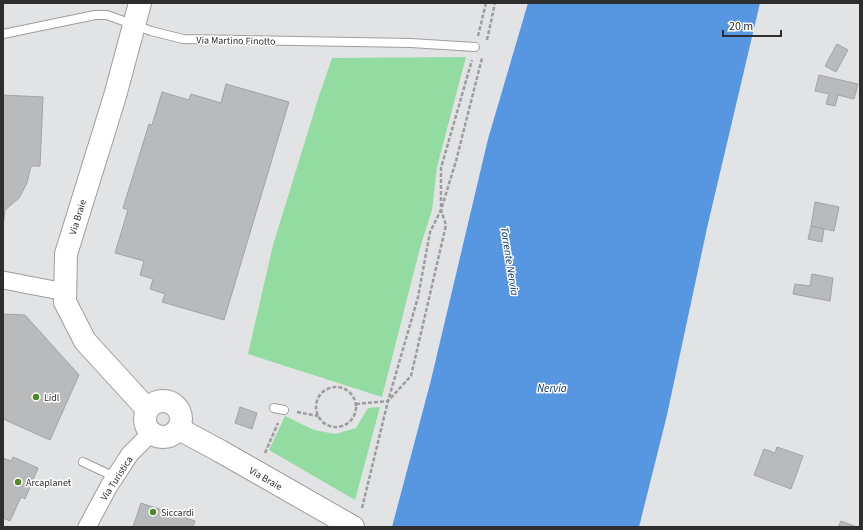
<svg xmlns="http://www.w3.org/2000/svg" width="863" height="530" font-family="'Source Sans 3',sans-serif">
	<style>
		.green { fill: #92dca1 }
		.water { fill: #5797e1 }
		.building { fill: #b9babc; stroke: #a3a3a6 }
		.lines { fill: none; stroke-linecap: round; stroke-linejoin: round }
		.lane-casing { stroke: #9e9ea1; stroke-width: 10 }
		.street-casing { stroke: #9e9ea1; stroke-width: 19 }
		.secondary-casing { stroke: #9e9ea1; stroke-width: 24 }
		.path { stroke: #9c9c9e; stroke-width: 2.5; stroke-dasharray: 4 2; stroke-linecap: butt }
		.lane { stroke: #fff; stroke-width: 8 }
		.street { stroke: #fff; stroke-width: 17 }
		.secondary { stroke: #fff; stroke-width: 22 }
		.poi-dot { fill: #518925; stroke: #fff; stroke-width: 1.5 }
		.labels { text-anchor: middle; stroke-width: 3; stroke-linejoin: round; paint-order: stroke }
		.street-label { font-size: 10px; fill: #2e2e2f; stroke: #fff }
		.poi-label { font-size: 10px; fill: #2e2e2f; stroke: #fff; text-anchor: start }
		.water-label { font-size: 11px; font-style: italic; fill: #073665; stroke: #fff }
	</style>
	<rect width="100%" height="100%" fill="#e2e3e5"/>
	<g class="green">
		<path d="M 466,57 L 437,167 L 432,210 L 420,248 L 382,397 L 248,354 L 273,245 L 318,99 L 332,58 Z"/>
		<path d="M 380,407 L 355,500 L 269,450 L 285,416 L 314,430 L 335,434 L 356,428 L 368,408 Z"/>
	</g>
	<path class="water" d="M 528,3 L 760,3 L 707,228 L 667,415 L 639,527 L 392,527 L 431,380 L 488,139 Z"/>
	<g class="building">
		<path d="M 837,44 L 848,50 L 836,72 L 825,66 Z"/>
		<path d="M 819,75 L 858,84 L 854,99 L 838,95 L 835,106 L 826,104 L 829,94 L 815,91 Z"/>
		<path d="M 226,84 L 289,102 L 224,320 L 162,302 L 165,294 L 150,289 L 153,279 L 140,275 L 144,261 L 115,253 L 128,210 L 123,208 L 149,124 L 152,125 L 162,92 L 189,100 L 191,94 L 221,103 Z"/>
		<path d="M 3,95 L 43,97 L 40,166 L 31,166 L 27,183 L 19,198 L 5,210 L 3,228 Z"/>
		<path d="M 815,202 L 839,207 L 834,231 L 811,226 Z"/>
		<path d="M 811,226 L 824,229 L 822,242 L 808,239 Z"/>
		<path d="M 812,274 L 833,278 L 830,301 L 793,294 L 795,284 L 810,286 Z"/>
		<path d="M 3,314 L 25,315 L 79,375 L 50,440 L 3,419 Z"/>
		<path d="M 240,407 L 257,413 L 252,429 L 235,423 Z"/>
		<path d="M 777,447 L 803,456 L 791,489 L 754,475 L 764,449 L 775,453 Z"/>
		<path d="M 13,457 L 38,468 L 25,499 L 21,497 L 10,521 L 3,518 L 3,458 L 11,461 Z"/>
		<path d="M 141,503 L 195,521 L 193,527 L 133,527 Z"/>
		<path d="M 841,521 L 857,527 L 838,527 Z"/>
	</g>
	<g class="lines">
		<defs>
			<g id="lane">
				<path d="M 3,34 L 95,15 L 107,15 L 151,31 L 183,39 L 411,43 L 475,47"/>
				<path d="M 274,408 L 284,410"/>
				<path d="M 83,462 L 115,477"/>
			</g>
			<g id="street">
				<path d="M 3,280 L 65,292"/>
				<path d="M 87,527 L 109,486 L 130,454 L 151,433"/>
			</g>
			<g id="secondary">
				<path d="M 140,3 L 115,96 L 66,254 L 65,302 L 85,341 L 147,409"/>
				<circle cx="163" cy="419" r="18"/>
				<path d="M 179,429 L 220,451 L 353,527"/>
			</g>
		</defs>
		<use href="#lane" class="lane-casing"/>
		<use href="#street" class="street-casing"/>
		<use href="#secondary" class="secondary-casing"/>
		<g class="path">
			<path d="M 478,36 L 486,3"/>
			<path d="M 487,40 L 495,3"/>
			<circle cx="336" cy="407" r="20"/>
			<path d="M 356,404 L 388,401 L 411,376 L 446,225 L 441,210 L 441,168 L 472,60"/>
			<path d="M 297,412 L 318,416"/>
			<path d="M 265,453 L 278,423"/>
			<path d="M 362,508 L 388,401 L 418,297 L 430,232 L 441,210 L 456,161 L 482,58"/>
		</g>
		<use href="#lane" class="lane"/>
		<use href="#street" class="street"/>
		<use href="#secondary" class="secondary"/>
	</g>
	<g class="poi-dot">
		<circle cx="36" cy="397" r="4"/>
		<circle cx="18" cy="482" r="4"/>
		<circle cx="153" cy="512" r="4"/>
	</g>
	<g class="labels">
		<g class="street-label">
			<text transform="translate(236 40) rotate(1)" y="4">Via Martino Finotto</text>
			<text transform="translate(77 217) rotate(-73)" y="4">Via Braie</text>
			<text transform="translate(116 478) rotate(-57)" y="4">Via Turistica</text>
			<text transform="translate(266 478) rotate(30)" y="4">Via Braie</text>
		</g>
		<g class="poi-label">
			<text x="44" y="401">Lidl</text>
			<text x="26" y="486">Arcaplanet</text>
			<text x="161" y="516">Siccardi</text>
		</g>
		<g class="water-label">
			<text transform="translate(510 261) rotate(81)" y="4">Torrente Nervia</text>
			<text x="552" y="392">Nervia</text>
		</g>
	</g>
	<rect width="863" height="530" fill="none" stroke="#2e2e2f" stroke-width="8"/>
	<path d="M723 30v6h58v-6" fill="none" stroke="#2e2e2f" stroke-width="2"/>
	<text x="729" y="30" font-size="12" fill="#2e2e2f" stroke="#ffffff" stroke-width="3" paint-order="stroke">20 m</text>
</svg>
